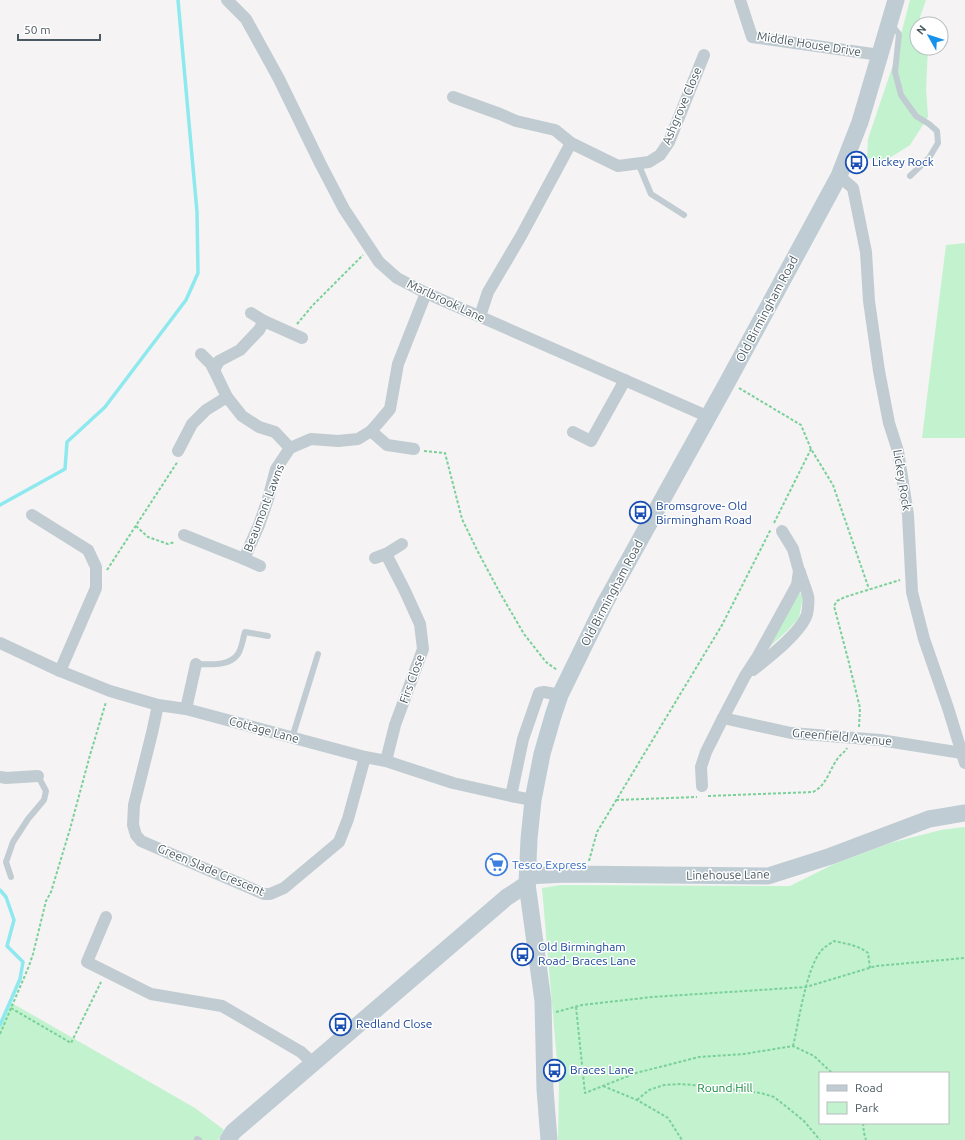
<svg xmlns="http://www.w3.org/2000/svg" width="965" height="1140" font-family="Ubuntu,sans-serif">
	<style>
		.green { fill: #c2f2ce; fill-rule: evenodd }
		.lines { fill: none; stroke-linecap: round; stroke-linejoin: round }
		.stream { stroke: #8ee9ef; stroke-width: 3.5 }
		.path { stroke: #79d199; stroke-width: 2; stroke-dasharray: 3 2; stroke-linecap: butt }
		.lane { stroke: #c1ccd2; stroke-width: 6 }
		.street { stroke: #c1ccd2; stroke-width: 12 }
		.secondary { stroke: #bfccd4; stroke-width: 17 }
		.labels { text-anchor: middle; stroke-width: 3; stroke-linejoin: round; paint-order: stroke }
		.street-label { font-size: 12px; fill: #4a5961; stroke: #fff }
		.transit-label { font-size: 12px; fill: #164399; stroke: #fff; text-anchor: start }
		.shop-label { font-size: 12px; fill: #366cbe; stroke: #fff; text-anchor: start }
		.park-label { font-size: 12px; fill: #15883e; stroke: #fff }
	</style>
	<rect width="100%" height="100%" fill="#f5f3f3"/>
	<g class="green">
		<path d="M 910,0 L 926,0 L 920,17 L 922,24 L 917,24 L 917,48 L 928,48 L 926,89 L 928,117 L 910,145 L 885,161 L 867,158 L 868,139 L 893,65 Z"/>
		<path d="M 965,243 L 965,438 L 922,438 L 946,245 Z"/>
		<path d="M 798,592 L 803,596 L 799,618 L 787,631 L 767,649 Z"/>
		<path d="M 964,827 L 965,828 L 965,1140 L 558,1140 L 559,1084 L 542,888 L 561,885 L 790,886 L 832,865 L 890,843 L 941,830 ZM 820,1073 L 948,1073 L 948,1123 L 820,1123 Z"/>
		<path d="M 10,1002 L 195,1108 L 224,1130 L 218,1140 L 0,1140 L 0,1025 Z"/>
	</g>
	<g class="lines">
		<g class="stream">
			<path d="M 0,505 L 65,469 L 67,442 L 105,407 L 186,300 L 198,273 L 197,212 L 178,0"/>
			<path d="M 0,890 L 6,897 L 14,920 L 7,946 L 23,962 L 20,979 L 0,1025"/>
		</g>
		<g class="path">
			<path d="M 297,324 L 313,305 L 363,255"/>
			<path d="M 739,388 L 801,425 L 811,449 L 833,485 L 869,589"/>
			<path d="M 424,451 L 445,453 L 462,519 L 477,550 L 500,593 L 524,634 L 546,662 L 557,670"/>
			<path d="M 774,523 L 811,449"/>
			<path d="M 136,526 L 148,537 L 168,544 L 175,542"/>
			<path d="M 107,570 L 178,461"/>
			<path d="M 859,727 L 860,708 L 848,659 L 834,606 L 837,601 L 845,597 L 900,580"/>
			<path d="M 708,796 L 813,792 C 827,785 829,770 838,758 C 841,754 845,752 847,748"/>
			<path d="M 616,800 L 697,797"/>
			<path d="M 589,861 L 597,832 L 722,625 L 771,529"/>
			<path d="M 576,1007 L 585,1093 L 636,1073 L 699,1057 L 744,1054 L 793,1046 L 814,1056 L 832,1073"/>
			<path d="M 11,1008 L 71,1043 L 101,982"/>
			<path d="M 556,1012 L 582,1005 L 652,997 L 806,987 L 876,966 L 965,958"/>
			<path d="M 0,1034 L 29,966 L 33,954 L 46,901 L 51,892 L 70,829 L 90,755 L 106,702"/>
			<path d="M 793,1046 C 799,1021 806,969 821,951 C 824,947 830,944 834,941 C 846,944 858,945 868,953 L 870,968"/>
			<path d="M 603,1086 L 637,1100 L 668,1118 L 682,1140"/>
			<path d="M 637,1100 L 649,1090 L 664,1085 L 680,1084 L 707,1086 L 761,1093 L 774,1097 L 788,1108 L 804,1121 L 820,1140"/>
			<path d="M 863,1123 L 864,1133 L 866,1140"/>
		</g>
		<g class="lane">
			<path d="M 891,24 L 899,34 L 895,72 L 901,95 L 916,116 L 929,124 L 937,131 L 938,143 L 929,158 L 910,176"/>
			<path d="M 638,163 L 651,194 L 684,215"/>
			<path d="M 196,664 C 209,664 229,667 238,654 C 242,648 243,638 245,632 L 268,636"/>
			<path d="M 292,738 L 318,654"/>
			<path d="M 11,877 L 6,862 L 13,842 L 28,819 L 44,800 L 46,791 L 38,776"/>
			<path d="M 197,1139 L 199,1140"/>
		</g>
		<g class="street">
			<path d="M 227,0 L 246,19 L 279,79 L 320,163 L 344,209 L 379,262 L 397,278 L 426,293 L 709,417"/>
			<path d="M 740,0 L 752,37 L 880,55"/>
			<path d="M 453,97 L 500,114 L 516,121 L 555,130 L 571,143"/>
			<path d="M 839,176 L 853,188 L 866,252 L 869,301 L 879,371 L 889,423 L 898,451 L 908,515 L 912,592 L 924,639 L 948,708 L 965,763"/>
			<path d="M 251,313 L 264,321"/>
			<path d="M 480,316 L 488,292 L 521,236 L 571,143 L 618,166 L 649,162 L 660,155 L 669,142 L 704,55"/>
			<path d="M 201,354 L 211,364 L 214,370"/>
			<path d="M 227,397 L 214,370 L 219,361 L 240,350 L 259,330 L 264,321 L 302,338"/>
			<path d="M 371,431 L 387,445 L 414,449"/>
			<path d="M 573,432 L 591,441 L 625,380"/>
			<path d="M 178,451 L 192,424 L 206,410 L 227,397 L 242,416 L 259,427 L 275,432 L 290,448"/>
			<path d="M 32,515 L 88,550 L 96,567 L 96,588 L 60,671"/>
			<path d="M 782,531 L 793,549 L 799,571 L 797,585 L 758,656 L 745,676 L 723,718 L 791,733 L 880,740 L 962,753"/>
			<path d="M 184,535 L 244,559 L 259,525 L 268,499 L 276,469 L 290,448 L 311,439 L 338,441 L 358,439 L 371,431 L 379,422 L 390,409 L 398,364 L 426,293"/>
			<path d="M 375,558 L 386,554 L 402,544"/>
			<path d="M 244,559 L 260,566"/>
			<path d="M 0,643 L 60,671 L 110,691 L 158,705 L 186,709 L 365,757 L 386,761 L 453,783 L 511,796 L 533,800"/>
			<path d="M 753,670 C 768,658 802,632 807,614 C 808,610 809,600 808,596 C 806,588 802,580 800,572"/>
			<path d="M 158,705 L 152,733 L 134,805 L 133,825 L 136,835 L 141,841 L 264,894 L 270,894 L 284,888 L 339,842 L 348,819 L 365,757"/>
			<path d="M 186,709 L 196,664"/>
			<path d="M 386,761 L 395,725 L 423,649 L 420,624 L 405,591 L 386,554"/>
			<path d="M 0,777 L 6,778 L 38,776"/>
			<path d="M 702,786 L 701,767 L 706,752 L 723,718"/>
			<path d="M 511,796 L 523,739 L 539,693 L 544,692 L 560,695"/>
			<path d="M 106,917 L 87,962 L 151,994 L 222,1006 L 301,1052 L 314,1064"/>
		</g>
		<g class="secondary">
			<path d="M 528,876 L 566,874 L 768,876 L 831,856 L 929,819 L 965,813"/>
			<path d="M 228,1140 L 233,1132 L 507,897 L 527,884"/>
			<path d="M 549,1140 L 545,1089 L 543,1001 L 527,884 L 529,839 L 533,800 L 542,754 L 553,716 L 560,695 L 605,603 L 728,381 L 839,176 L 860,122 L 896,0"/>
		</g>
	</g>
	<defs>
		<symbol id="bus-ring" viewBox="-11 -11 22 22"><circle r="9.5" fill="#fff" stroke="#1a4fb4" stroke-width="1.5"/><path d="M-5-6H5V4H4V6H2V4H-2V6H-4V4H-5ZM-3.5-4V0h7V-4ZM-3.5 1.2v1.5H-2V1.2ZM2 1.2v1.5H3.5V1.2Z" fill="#1a4fb4"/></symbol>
		<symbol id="supermarket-ring" viewBox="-11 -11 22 22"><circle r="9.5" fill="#fff" stroke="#3f7fe0" stroke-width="1.5"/><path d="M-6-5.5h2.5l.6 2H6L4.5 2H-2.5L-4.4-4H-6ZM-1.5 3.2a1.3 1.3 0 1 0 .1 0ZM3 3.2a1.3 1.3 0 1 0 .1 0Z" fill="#3f7fe0"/></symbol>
	</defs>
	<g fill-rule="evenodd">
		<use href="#bus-ring" x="844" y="150" width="25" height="25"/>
		<use href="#bus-ring" x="628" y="500" width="25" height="25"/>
		<use href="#supermarket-ring" x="484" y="852" width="25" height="25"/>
		<use href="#bus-ring" x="510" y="942" width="25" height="25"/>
		<use href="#bus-ring" x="328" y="1012" width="25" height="25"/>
		<use href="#bus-ring" x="542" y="1058" width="25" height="25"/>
	</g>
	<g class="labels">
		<g class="street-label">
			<text transform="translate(809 44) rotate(9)" y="4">Middle House Drive</text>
			<text transform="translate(682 106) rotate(-67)" y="4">Ashgrove Close</text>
			<text transform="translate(446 301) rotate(25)" y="4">Marlbrook Lane</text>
			<text transform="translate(767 309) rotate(-62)" y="4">Old Birmingham Road</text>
			<text transform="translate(902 480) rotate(81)" y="4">Lickey Rock</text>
			<text transform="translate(264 508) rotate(-69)" y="4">Beaumont Lawns</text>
			<text transform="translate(612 593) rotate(-62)" y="4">Old Birmingham Road</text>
			<text transform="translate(412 679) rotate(-70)" y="4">Firs Close</text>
			<text transform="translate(264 730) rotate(15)" y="4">Cottage Lane</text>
			<text transform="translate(842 737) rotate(5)" y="4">Greenfield Avenue</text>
			<text transform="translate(211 870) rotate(23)" y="4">Green Slade Crescent</text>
			<text transform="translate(728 875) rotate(-1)" y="4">Linehouse Lane</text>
		</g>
		<g class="transit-label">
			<text x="872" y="166">Lickey Rock</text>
			<text x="656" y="510">Bromsgrove- Old<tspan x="656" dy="14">Birmingham Road</tspan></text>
			<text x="538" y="951">Old Birmingham<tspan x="538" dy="14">Road- Braces Lane</tspan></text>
			<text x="356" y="1028">Redland Close</text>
			<text x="570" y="1074">Braces Lane</text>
		</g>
		<g class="shop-label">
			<text x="512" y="869">Tesco Express</text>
		</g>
		<g class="park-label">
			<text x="725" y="1092">Round Hill</text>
		</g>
	</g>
	<rect x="819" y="1072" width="130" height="52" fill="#ffffff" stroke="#b7bdc0"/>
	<rect x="827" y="1085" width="20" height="6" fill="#bfccd4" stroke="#b7bdc0"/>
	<text x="855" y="1092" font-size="12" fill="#4a5961">Road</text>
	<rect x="827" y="1102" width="20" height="12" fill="#c2f2ce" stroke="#b7bdc0"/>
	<text x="855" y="1112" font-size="12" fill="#4a5961">Park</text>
	<g transform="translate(929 36) rotate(309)"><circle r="19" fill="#ffffff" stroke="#b7bdc0"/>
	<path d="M0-3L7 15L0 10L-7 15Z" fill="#1792eb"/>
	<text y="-6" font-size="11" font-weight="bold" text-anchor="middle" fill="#4a5961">N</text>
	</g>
	<path d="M18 34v6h82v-6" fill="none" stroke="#4a5961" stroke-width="2"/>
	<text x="24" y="34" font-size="12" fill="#4a5961" stroke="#ffffff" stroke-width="3" paint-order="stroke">50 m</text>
</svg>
